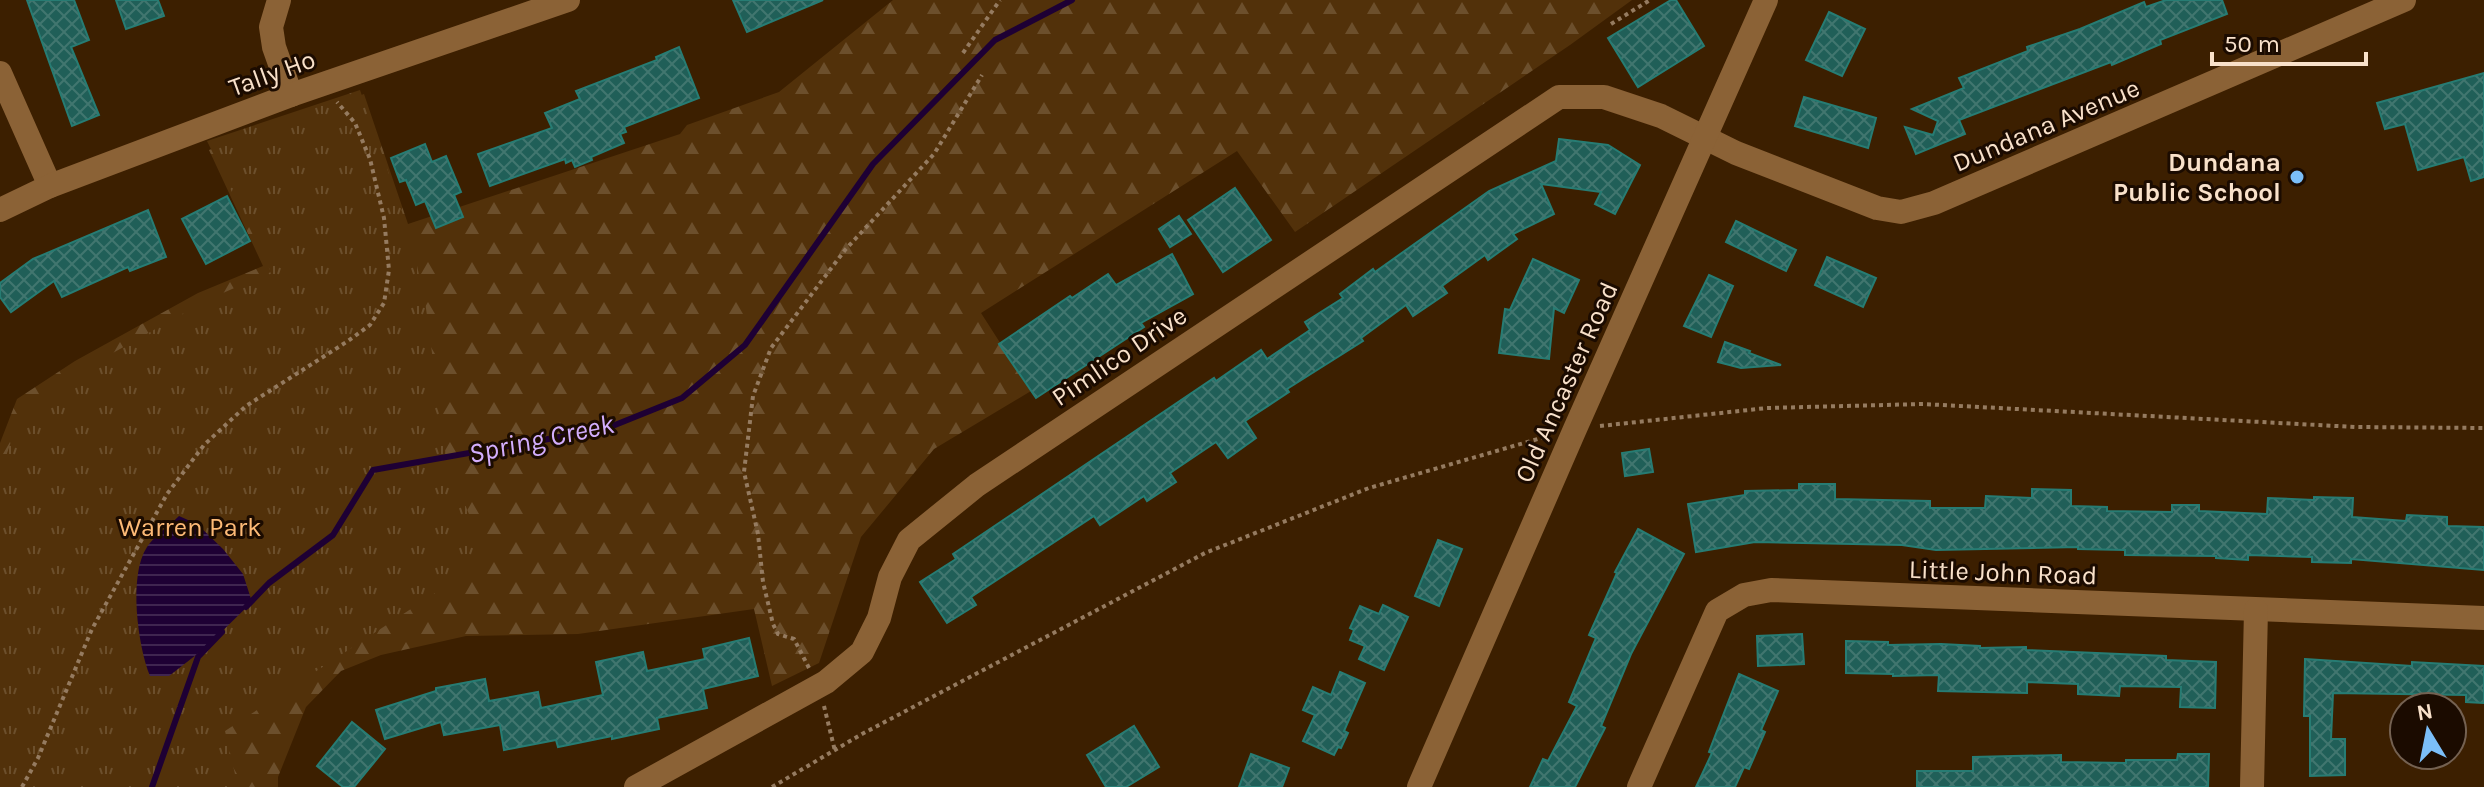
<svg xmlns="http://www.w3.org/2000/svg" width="2484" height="787" font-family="Karla,sans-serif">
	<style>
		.forest { fill: url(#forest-firs) }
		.park { fill: url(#park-tufts) }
		.water { fill: url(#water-rules) }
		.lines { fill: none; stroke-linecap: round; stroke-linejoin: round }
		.stream { stroke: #1e0034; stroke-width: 6 }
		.building { fill: url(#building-cross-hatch); stroke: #277c73; stroke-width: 2 }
		.path { stroke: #957b60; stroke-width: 4; stroke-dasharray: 4 4; stroke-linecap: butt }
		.minor { stroke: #8b6236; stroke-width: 24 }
		.poi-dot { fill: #7bbef8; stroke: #1b0b00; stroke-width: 3 }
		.labels { text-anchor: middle; stroke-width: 6; stroke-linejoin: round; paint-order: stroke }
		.street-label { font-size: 26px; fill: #f9e1ca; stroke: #1b0b00 }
		.poi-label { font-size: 26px; font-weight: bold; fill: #f9e1ca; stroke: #1b0b00; text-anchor: end }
		.park-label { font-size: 26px; fill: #fdba76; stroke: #1b0b00 }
		.water-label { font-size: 28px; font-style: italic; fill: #d3aefd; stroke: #1b0b00 }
	</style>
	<defs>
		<pattern id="forest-firs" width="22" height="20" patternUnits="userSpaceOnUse" patternTransform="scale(2)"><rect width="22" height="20" fill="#52310a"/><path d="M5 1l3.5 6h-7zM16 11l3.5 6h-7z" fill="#6c4f2c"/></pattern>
		<pattern id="park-tufts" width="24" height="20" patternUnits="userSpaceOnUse" patternTransform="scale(2)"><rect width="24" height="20" fill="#52310a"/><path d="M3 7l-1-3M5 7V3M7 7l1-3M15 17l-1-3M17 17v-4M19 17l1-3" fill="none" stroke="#6c4f2c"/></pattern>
		<pattern id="water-rules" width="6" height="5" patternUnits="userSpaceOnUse" patternTransform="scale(2)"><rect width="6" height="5" fill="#1e0034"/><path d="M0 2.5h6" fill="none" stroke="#3f2550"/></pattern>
		<pattern id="building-cross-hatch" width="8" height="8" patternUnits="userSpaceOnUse" patternTransform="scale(2)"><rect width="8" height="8" fill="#205f58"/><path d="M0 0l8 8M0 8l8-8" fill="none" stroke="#41766f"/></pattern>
	</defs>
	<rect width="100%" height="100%" fill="#3c1f00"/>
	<path class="forest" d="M 893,0 L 1632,0 L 1570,45 L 1295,232 L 1237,151 L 981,313 L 1031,391 L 934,449 L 861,537 L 819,663 L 772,686 L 754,609 L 578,634 L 466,636 L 381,655 L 341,671 L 306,707 L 278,777 L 278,787 L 0,787 L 0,443 L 17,399 L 75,361 L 198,293 L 263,266 L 209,150 L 364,94 L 408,224 L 680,134 L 687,125 L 779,92 Z"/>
	<path class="park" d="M 360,90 L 410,235 L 425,301 L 446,457 L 487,559 L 225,731 L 238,787 L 0,787 L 0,474 L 24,403 L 207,300 L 271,272 L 207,141 Z"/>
	<path class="water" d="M 179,516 L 197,524 L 223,549 L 243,574 L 252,602 L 205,648 L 169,676 L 150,676 C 138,647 128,575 147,547 C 154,536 169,526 179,516 Z"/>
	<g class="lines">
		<g class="stream">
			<path d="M 246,607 L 269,583 L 333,535 L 373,470 L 605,429 L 682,398 L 745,345 L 873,164 L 995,40 L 1072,0"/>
			<path d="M 152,787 L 198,657 L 222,632"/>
		</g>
	</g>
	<g class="building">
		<path d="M 27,0 L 74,0 L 89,40 L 71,47 L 99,115 L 72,126 Z"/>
		<path d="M 116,0 L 158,0 L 164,16 L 126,29 Z"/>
		<path d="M 733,0 L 823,0 L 747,32 Z"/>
		<path d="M 1671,0 L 1676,0 L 1704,46 L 1638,87 L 1608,38 Z"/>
		<path d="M 2166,0 L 2222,0 L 2227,14 L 2160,40 L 2161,44 L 2112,65 L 2111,62 L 1959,120 L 1965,134 L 1916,154 L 1905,127 L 1933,135 L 1938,121 L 1912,109 L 1964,88 L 1959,78 L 2028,51 L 2027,47 L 2080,29 L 2144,2 L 2146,7 Z"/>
		<path d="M 1829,12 L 1865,29 L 1842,76 L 1806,60 Z"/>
		<path d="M 679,47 L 699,98 L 624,127 L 626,132 L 620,134 L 624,143 L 591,157 L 592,160 L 575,167 L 572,160 L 566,163 L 565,159 L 490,186 L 478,154 L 552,128 L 545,113 L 580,99 L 576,91 L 657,60 L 656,57 Z"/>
		<path d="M 2484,73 L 2484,177 L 2471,181 L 2464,157 L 2418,170 L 2405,124 L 2385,129 L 2377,103 Z"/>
		<path d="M 1804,97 L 1876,118 L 1868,148 L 1795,126 Z"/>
		<path d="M 1559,139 L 1608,145 L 1640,165 L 1615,214 L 1595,204 L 1601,192 L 1541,184 L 1554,214 L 1513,234 L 1517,239 L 1488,260 L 1485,255 L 1442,286 L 1447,293 L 1413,316 L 1406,305 L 1361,338 L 1363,341 L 1287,389 L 1289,392 L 1245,421 L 1256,438 L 1228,458 L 1216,442 L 1170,473 L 1176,482 L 1147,501 L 1144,496 L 1100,525 L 1094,516 L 971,597 L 976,605 L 947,623 L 920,582 L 956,559 L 953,554 L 1214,378 L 1216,381 L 1261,350 L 1267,359 L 1310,330 L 1305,322 L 1343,298 L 1340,294 L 1373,269 L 1375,272 L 1489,191 L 1556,161 Z"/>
		<path d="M 425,144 L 432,162 L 446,156 L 461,192 L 454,195 L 463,217 L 436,228 L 425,201 L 416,205 L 406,180 L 400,182 L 391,158 Z"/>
		<path d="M 1235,188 L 1271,240 L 1223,272 L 1188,220 Z"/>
		<path d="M 227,196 L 250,241 L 206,264 L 182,219 Z"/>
		<path d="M 148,210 L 166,257 L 130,271 L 128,267 L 62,297 L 54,281 L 11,312 L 0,297 L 0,283 L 33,259 Z"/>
		<path d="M 1179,216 L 1191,234 L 1170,247 L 1159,229 Z"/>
		<path d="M 1736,221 L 1796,250 L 1786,271 L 1726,242 Z"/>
		<path d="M 1172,254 L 1193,294 L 1141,323 L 1144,327 L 1036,398 L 999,344 L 1070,296 L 1072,298 L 1108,274 L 1116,285 Z"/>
		<path d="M 1827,257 L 1876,278 L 1863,307 L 1815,285 Z"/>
		<path d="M 1533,259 L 1579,280 L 1564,313 L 1554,308 L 1549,359 L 1499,353 L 1505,309 L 1510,310 Z"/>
		<path d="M 1709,275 L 1733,286 L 1711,337 L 1684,326 Z"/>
		<path d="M 1725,342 L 1750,351 L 1749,353 L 1781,365 L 1741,368 L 1718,362 Z"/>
		<path d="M 1649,449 L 1653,472 L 1625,476 L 1622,453 Z"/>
		<path d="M 1799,484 L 1835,484 L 1835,499 L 1930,501 L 1930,508 L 1985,508 L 1986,496 L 2032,498 L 2032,489 L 2071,490 L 2071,506 L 2107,507 L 2107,511 L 2172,512 L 2172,505 L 2199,505 L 2199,511 L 2267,514 L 2268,498 L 2314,500 L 2314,497 L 2353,498 L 2352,517 L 2406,521 L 2407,515 L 2447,517 L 2447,526 L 2484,527 L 2484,570 L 2351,559 L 2351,563 L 2312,562 L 2312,557 L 2248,555 L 2248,560 L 2216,558 L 2216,556 L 2125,555 L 2125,550 L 2078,549 L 2078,547 L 1936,550 L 1902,545 L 1755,542 L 1696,552 L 1688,504 L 1745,495 L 1745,491 L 1799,490 Z"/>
		<path d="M 1638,529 L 1684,554 L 1631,654 L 1601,726 L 1605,728 L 1575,787 L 1530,787 L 1543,759 L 1548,761 L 1577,706 L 1569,702 L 1596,638 L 1589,635 L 1617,573 L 1615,572 Z"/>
		<path d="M 1438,540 L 1462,549 L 1439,606 L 1415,596 Z"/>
		<path d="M 1383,605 L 1408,617 L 1384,670 L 1359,659 L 1365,646 L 1350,640 L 1354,630 L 1350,628 L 1360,606 L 1379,614 Z"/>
		<path d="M 1802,634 L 1804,664 L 1758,666 L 1757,636 Z"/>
		<path d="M 749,638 L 758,676 L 703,689 L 707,708 L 657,718 L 659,729 L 612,739 L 612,736 L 558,747 L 556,740 L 504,750 L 500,725 L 444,735 L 441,722 L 385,739 L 376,710 L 436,691 L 436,688 L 485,679 L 489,701 L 538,692 L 541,708 L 603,695 L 596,662 L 643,652 L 647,671 L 705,659 L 703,649 Z"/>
		<path d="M 1846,641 L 1888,642 L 1888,645 L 1941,644 L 1980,646 L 1980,648 L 2026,647 L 2026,650 L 2166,656 L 2166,660 L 2216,662 L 2215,708 L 2180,707 L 2181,687 L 2120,686 L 2119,696 L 2078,694 L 2078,684 L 2027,682 L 2027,693 L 1938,691 L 1939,675 L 1893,676 L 1893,674 L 1846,673 Z"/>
		<path d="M 2305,659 L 2412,666 L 2412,662 L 2484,666 L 2484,703 L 2466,702 L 2466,695 L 2333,693 L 2331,739 L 2345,739 L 2345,775 L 2310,776 L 2310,716 L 2304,716 Z"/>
		<path d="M 1340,672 L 1365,683 L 1344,731 L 1348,733 L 1341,748 L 1338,747 L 1334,755 L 1303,741 L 1315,715 L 1303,710 L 1313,687 L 1331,695 Z"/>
		<path d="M 1739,674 L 1778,691 L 1761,730 L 1765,732 L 1749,769 L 1744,767 L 1735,787 L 1696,787 L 1712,753 L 1709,752 Z"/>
		<path d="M 352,722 L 385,749 L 354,787 L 343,787 L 317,766 Z"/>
		<path d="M 1134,726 L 1159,767 L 1126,787 L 1106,787 L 1087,755 Z"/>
		<path d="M 1251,754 L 1289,768 L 1282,787 L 1239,787 Z"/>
		<path d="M 2178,754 L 2209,754 L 2208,787 L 1917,787 L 1917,771 L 1973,771 L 1973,757 L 2061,755 L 2061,762 L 2126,763 L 2126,760 L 2177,760 Z"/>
	</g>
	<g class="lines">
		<g class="path">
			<path d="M 1611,24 L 1650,0"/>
			<path d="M 963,53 L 1000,0"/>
			<path d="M 1600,426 L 1767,408 L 1923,404 L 2355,427 L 2484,428"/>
			<path d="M 809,668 L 794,639 L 778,634 L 773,624 L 763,582 L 758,534 L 744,472 L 753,396 L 771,348 L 845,250 L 934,154 L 982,75"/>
			<path d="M 824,706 L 835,751"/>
			<path d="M 22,787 L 38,758 L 92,629 L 167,494 L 204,445 L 246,406 L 348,341 L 370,325 L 384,303 L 389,270 L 384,218 L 370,159 L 355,123 L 337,102"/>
			<path d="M 772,787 L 862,734 L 1205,553 L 1369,488 L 1548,436"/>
		</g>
		<g class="minor">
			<path d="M 279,0 L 271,27 L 274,47 L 291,95"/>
			<path d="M 0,73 L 50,186"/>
			<path d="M 0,210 L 50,186 L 291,95 L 568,0"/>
			<path d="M 636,787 L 826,682 L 862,652 L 879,618 L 890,577 L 909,540 L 977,485 L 1559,97 L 1604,97 L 1661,116 L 1736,153 L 1877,208 L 1901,212 L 1934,203 L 2404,0"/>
			<path d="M 1419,787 L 1575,429 L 1766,0"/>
			<path d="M 1639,787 L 1717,611 L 1744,595 L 1771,590 L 2484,618"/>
			<path d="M 2252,787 L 2256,610"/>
		</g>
	</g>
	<circle class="poi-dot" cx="2297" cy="177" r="8"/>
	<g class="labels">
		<g class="street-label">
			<text transform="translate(272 73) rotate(-20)" y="9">Tally Ho</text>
			<text transform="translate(2046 125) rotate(-23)" y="9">Dundana Avenue</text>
			<text transform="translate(1119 356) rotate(-34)" y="9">Pimlico Drive</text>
			<text transform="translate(1566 382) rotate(-66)" y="9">Old Ancaster Road</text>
			<text transform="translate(2003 572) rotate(2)" y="9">Little John Road</text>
		</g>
		<g class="poi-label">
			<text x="2281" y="171">Dundana<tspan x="2281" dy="30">Public School</tspan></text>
		</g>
		<g class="park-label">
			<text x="190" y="536">Warren Park</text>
		</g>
		<g class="water-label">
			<text transform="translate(541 438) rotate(-12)" y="10">Spring Creek</text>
		</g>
	</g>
	<g transform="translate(2428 731) rotate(350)"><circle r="38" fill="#1b0b00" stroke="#746151" stroke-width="2"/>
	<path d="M0-6L14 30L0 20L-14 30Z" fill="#7bbef8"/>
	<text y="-12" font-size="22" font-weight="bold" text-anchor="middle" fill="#f9e1ca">N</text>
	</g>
	<path d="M2212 52v12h154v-12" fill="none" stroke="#f9e1ca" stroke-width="4"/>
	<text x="2224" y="52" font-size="24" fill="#f9e1ca" stroke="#1b0b00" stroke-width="6" paint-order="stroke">50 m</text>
</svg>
